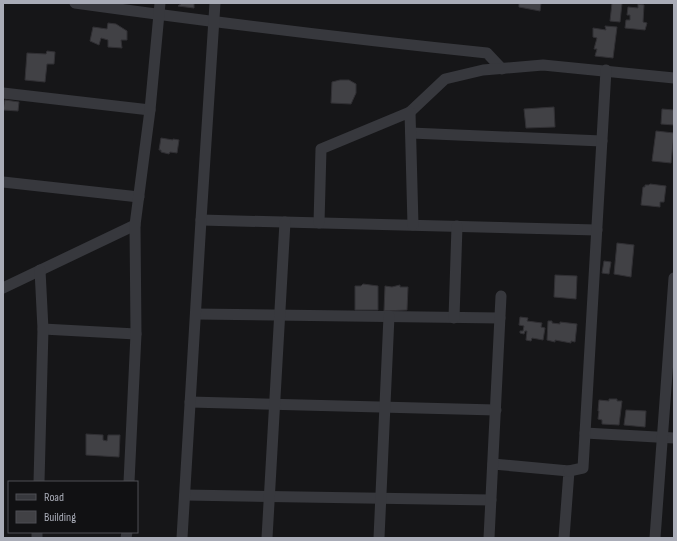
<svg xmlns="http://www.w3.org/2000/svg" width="677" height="541" font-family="'Sofia Sans Condensed',sans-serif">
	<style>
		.building { fill: #414145; stroke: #313034 }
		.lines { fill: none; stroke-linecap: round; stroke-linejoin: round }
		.street { stroke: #37383d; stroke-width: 11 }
	</style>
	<rect width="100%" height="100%" fill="#161618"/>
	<g class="building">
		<path d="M 182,3 L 194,3 L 194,8 L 178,6 Z"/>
		<path d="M 519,3 L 541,3 L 540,11 L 519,7 Z"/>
		<path d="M 612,3 L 622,3 L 620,22 L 610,21 Z"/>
		<path d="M 638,4 L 644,5 L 643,22 L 647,23 L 645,30 L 625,28 L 626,20 L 630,20 L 630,15 L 627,15 L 628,7 L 638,8 Z"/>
		<path d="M 108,23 L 116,24 L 127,31 L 127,40 L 121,40 L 122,48 L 108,47 L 108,40 L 101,38 L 99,45 L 90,41 L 93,27 L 107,29 Z"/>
		<path d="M 605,26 L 617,27 L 613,58 L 595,56 L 597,49 L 594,49 L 597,38 L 593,37 L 593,28 L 606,30 Z"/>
		<path d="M 47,51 L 55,52 L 54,64 L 47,64 L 45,82 L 25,80 L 27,53 L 46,54 Z"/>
		<path d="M 340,80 L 349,80 L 356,84 L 356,93 L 351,104 L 331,103 L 332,82 Z"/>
		<path d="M 5,100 L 19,102 L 18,111 L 3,110 Z"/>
		<path d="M 554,107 L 555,127 L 526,128 L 524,109 Z"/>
		<path d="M 662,109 L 674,110 L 674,125 L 661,124 Z"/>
		<path d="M 656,131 L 674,133 L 671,163 L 652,161 Z"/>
		<path d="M 161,138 L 173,140 L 173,139 L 179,140 L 177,153 L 170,152 L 169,154 L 161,152 L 161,150 L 159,150 Z"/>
		<path d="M 650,184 L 666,186 L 664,202 L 660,202 L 660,207 L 641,205 L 643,187 L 645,187 L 645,185 L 649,185 Z"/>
		<path d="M 617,243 L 634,245 L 631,277 L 614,274 Z"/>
		<path d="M 604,261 L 611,262 L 609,274 L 602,273 Z"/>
		<path d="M 555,275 L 577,276 L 576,299 L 554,297 Z"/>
		<path d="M 363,284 L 378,286 L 378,310 L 355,310 L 355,286 L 361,286 Z"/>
		<path d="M 400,285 L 400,287 L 408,287 L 407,310 L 384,311 L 385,286 L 392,287 Z"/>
		<path d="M 520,317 L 528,318 L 527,321 L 542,323 L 541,327 L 545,328 L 543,340 L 532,338 L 531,341 L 526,340 L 527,331 L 525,331 L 524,334 L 520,333 L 520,331 L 523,331 L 524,326 L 519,325 Z"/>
		<path d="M 548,321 L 552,321 L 552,323 L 560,324 L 560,322 L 577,324 L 575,342 L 571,341 L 571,343 L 555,340 L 555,342 L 547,340 Z"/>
		<path d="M 609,399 L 617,399 L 617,401 L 622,401 L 619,425 L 602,424 L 602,420 L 598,419 L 599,411 L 598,411 L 599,400 L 609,401 Z"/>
		<path d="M 626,410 L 646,411 L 645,427 L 624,425 Z"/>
		<path d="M 86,434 L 103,435 L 103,440 L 107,441 L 108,435 L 120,435 L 119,457 L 86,455 Z"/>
	</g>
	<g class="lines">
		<g class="street">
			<path d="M 75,3 C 212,22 349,39 487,53 L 502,69"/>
			<path d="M 3,93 L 150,110"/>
			<path d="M 410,112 L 445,79 L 483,70 L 543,65 L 674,78"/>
			<path d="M 411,133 L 602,141"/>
			<path d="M 3,182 L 139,197"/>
			<path d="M 201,220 L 597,230"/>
			<path d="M 319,223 L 321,149 L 410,112 L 413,225"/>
			<path d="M 3,288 L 135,225"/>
			<path d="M 196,314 L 500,318"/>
			<path d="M 454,318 L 457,226"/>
			<path d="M 43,329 L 136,334"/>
			<path d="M 190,402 L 496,410"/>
			<path d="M 585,433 L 674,438"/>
			<path d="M 493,464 L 569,471 L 564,538"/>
			<path d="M 569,471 L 583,468 L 606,70"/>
			<path d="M 39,482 L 43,329 L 40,270"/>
			<path d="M 129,482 L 136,334 L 135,225 L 150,110 L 160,3"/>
			<path d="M 185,495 L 491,500"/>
			<path d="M 37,538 L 37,532"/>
			<path d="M 126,538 L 127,532"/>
			<path d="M 182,538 L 201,220 L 215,3"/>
			<path d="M 267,538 L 285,222"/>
			<path d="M 379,538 L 389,316"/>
			<path d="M 489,538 L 501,296"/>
			<path d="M 655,538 L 674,278"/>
		</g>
	</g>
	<rect width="677" height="541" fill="none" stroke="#a9acb7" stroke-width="8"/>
	<rect x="8" y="481" width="130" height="52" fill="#111113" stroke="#4e4f55"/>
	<rect x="16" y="494" width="20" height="6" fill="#37383d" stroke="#4e4f55"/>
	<text x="44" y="501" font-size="12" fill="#a9acb7">Road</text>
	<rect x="16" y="511" width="20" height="12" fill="#414145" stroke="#4e4f55"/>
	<text x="44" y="521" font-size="12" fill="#a9acb7">Building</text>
</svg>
